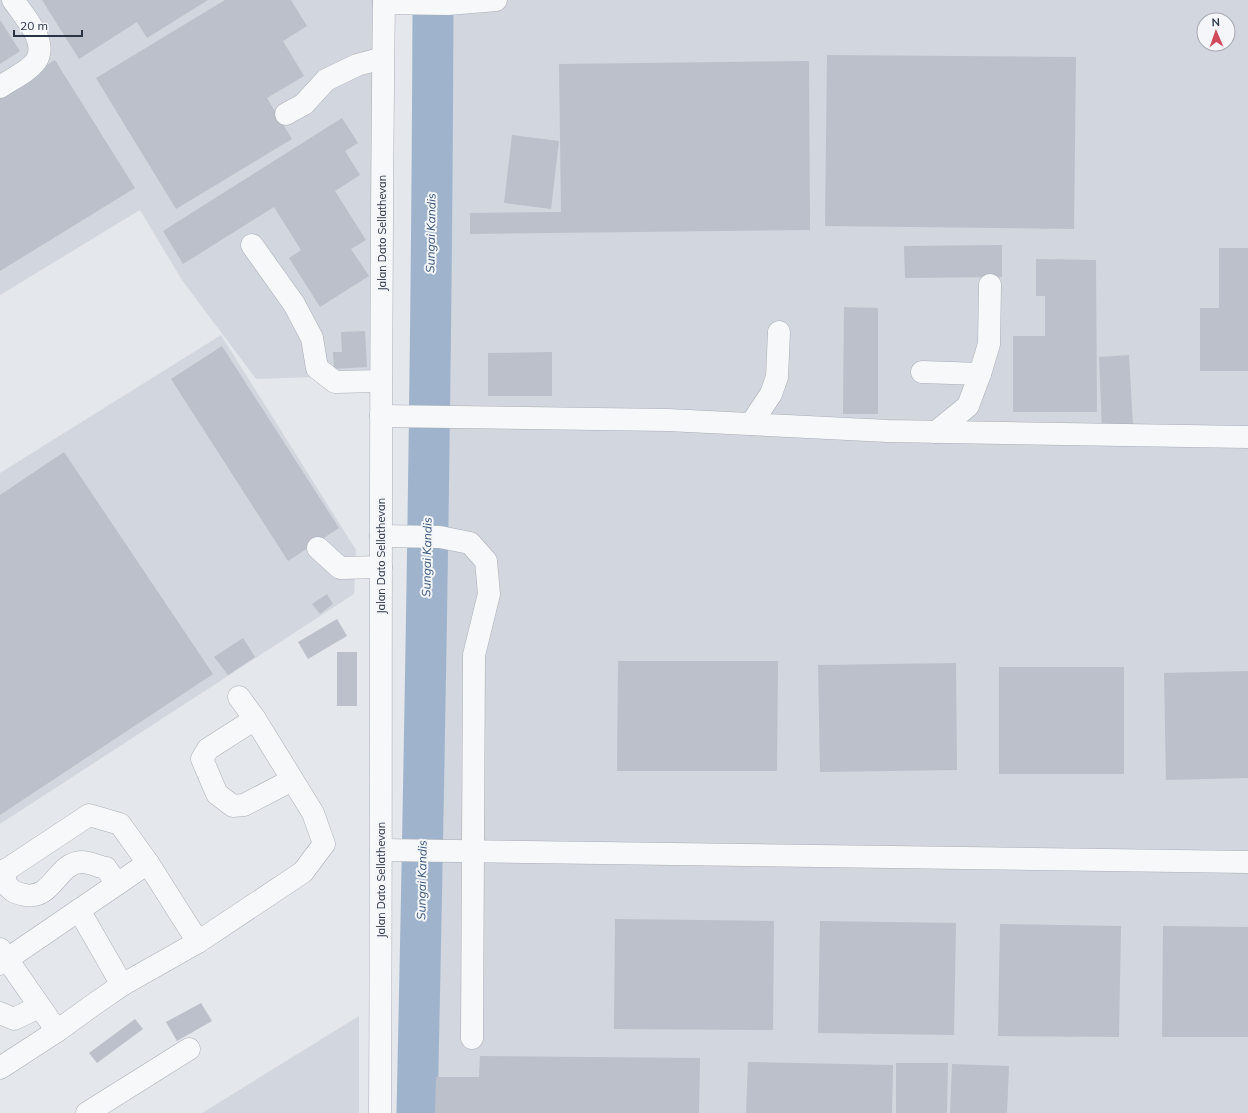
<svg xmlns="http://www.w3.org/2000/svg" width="1248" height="1113" font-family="Mulish,sans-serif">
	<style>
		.built { fill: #d2d6de; fill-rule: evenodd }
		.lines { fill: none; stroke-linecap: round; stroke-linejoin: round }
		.river { stroke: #9fb4cc; stroke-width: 41 }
		.building { fill: #bbc0ca }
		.minor-casing { stroke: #a9aeb7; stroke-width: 23 }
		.minor { stroke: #f7f8fa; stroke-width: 22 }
		.labels { text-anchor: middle; stroke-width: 4; stroke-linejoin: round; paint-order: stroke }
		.street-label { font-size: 11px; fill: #2b3445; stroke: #f4f6f9 }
		.water-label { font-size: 12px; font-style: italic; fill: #34527a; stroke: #f4f6f9 }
	</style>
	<rect width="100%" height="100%" fill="#e4e7ec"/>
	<g class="built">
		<path d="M 0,0 L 373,0 L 373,375 L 256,379 L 182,280 L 140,210 L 0,295 Z"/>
		<path d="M 443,0 L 1248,0 L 1248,1113 L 430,1113 ZM 1204,20 L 1228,20 L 1228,44 L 1204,44 Z"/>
		<path d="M 221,335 L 356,550 L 354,594 L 0,824 L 0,473 Z"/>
		<path d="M 359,1016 L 359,1113 L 202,1113 Z"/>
	</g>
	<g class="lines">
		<path class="river" d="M 417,1113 C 425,742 432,371 433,0"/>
	</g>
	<g class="building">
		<path d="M 42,0 L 208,0 L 147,38 L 137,22 L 79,59 Z"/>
		<path d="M 225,0 L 291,0 L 307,26 L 283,41 L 304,76 L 267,98 L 292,139 L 176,209 L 96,78 Z"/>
		<path d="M 0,20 L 20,51 L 0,64 Z"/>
		<path d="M 827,55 L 1076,57 L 1074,229 L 825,226 Z"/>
		<path d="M 55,60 L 135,188 L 0,271 L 0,94 Z"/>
		<path d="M 809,61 L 810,230 L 470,234 L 470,213 L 561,212 L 559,64 Z"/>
		<path d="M 342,118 L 358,143 L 345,151 L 360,175 L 335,191 L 366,240 L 351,249 L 369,276 L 320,307 L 289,258 L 301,250 L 274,207 L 183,264 L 163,231 Z"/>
		<path d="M 512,135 L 559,141 L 551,209 L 504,203 Z"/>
		<path d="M 1002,245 L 1002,277 L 905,278 L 904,246 Z"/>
		<path d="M 1219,248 L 1248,248 L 1248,371 L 1200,371 L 1200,308 L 1219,308 Z"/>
		<path d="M 1036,259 L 1096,260 L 1097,412 L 1013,412 L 1013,336 L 1045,336 L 1045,296 L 1036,296 Z"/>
		<path d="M 844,307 L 878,308 L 878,414 L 843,414 Z"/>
		<path d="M 365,331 L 367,367 L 334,369 L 333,352 L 342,352 L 341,332 Z"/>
		<path d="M 222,346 L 339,528 L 288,561 L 171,379 Z"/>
		<path d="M 552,352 L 552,396 L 488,396 L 488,353 Z"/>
		<path d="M 1129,355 L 1133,427 L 1102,429 L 1099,357 Z"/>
		<path d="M 64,452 L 213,674 L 0,815 L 0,495 Z"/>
		<path d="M 327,594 L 333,604 L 320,614 L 312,604 Z"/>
		<path d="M 337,619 L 347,636 L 308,659 L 298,642 Z"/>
		<path d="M 243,638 L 255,657 L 228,675 L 214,657 Z"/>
		<rect x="337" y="652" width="20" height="54"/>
		<path d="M 618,661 L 778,661 L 777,771 L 617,771 Z"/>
		<path d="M 956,663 L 957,770 L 820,772 L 818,665 Z"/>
		<rect x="999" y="667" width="125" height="107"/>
		<path d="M 1248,671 L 1248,778 L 1166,780 L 1164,673 Z"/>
		<path d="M 615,919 L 774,921 L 773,1030 L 614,1029 Z"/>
		<path d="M 820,921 L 956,923 L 954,1035 L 818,1033 Z"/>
		<path d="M 1000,924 L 1121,926 L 1119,1037 L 998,1036 Z"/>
		<path d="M 1163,926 L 1248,927 L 1248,1037 L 1162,1037 Z"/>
		<path d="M 201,1003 L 212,1021 L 177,1041 L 166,1022 Z"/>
		<path d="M 135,1019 L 143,1029 L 97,1063 L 89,1053 Z"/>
		<path d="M 480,1056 L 700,1058 L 699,1113 L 435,1113 L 436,1077 L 479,1077 Z"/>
		<path d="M 748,1062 L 893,1065 L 892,1113 L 746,1113 Z"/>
		<path d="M 896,1063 L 948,1063 L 947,1113 L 896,1113 Z"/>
		<path d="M 952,1064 L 1009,1066 L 1007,1113 L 950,1113 Z"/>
	</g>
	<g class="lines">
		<defs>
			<g id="minor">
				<path d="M 384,3 L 448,4 L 496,0"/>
				<path d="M 0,87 C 10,80 29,71 36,61 C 49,42 23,15 13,0"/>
				<path d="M 286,114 L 304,104 L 326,80 L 357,65 L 383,58"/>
				<path d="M 252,245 L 294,304 L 312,338 L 317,368 L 335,382 L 381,381"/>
				<path d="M 922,372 L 980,374"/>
				<path d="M 381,416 L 668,420 L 888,431 L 1248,437"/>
				<path d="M 751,424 L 771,394 L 777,377 L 779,332"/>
				<path d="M 936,432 L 968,406 L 980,374 L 989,344 L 990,285"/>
				<path d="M 381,536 L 440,537 L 470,543 L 486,561 L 489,594 L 474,655 L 472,1038"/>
				<path d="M 318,548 L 340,568 L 381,567"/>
				<path d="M 255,719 L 208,749 L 202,759 L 217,794 L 233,806 L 244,805 L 292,780"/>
				<path d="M 381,850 L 1248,862"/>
				<path d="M 5,870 L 5,883 C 13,892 13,892 25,895 C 53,900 57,862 82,862 C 90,862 99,867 106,868 L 117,884"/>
				<path d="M 0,874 L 89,815 L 120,824 L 148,863 L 198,942"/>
				<path d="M 79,910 L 122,985"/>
				<path d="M 0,949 L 57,1031"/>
				<path d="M 0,964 L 148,863"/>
				<path d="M 0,1013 L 14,1019 L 39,1007"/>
				<path d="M 0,1068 L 57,1031 L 93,1005 L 122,985 L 198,942 L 303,872 L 324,844 L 313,813 L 255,719 L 239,697"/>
				<path d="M 87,1113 L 189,1049"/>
				<path d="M 380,1113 C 382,742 379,371 384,0"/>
			</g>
		</defs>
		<use href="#minor" class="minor-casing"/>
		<use href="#minor" class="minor"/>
	</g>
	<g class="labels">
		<g class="street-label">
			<text transform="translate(382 233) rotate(-90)" y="4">Jalan Dato Sellathevan</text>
			<text transform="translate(381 556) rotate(-90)" y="4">Jalan Dato Sellathevan</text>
			<text transform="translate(381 880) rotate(-90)" y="4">Jalan Dato Sellathevan</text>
		</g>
		<g class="water-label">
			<text transform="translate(431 233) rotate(-89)" y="4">Sungai Kandis</text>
			<text transform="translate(427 557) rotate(-89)" y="4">Sungai Kandis</text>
			<text transform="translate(422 880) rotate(-89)" y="4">Sungai Kandis</text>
		</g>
	</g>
	<g transform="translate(1216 32) rotate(358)"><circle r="19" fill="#f4f6f9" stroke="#a4a8b1"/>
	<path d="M0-3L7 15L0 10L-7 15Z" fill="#d1495b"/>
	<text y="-6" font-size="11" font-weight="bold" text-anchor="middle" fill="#2b3445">N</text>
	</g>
	<path d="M14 30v6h68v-6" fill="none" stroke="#2b3445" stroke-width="2"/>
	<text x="20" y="30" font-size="12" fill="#2b3445" stroke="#f4f6f9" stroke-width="3" paint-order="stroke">20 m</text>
</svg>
